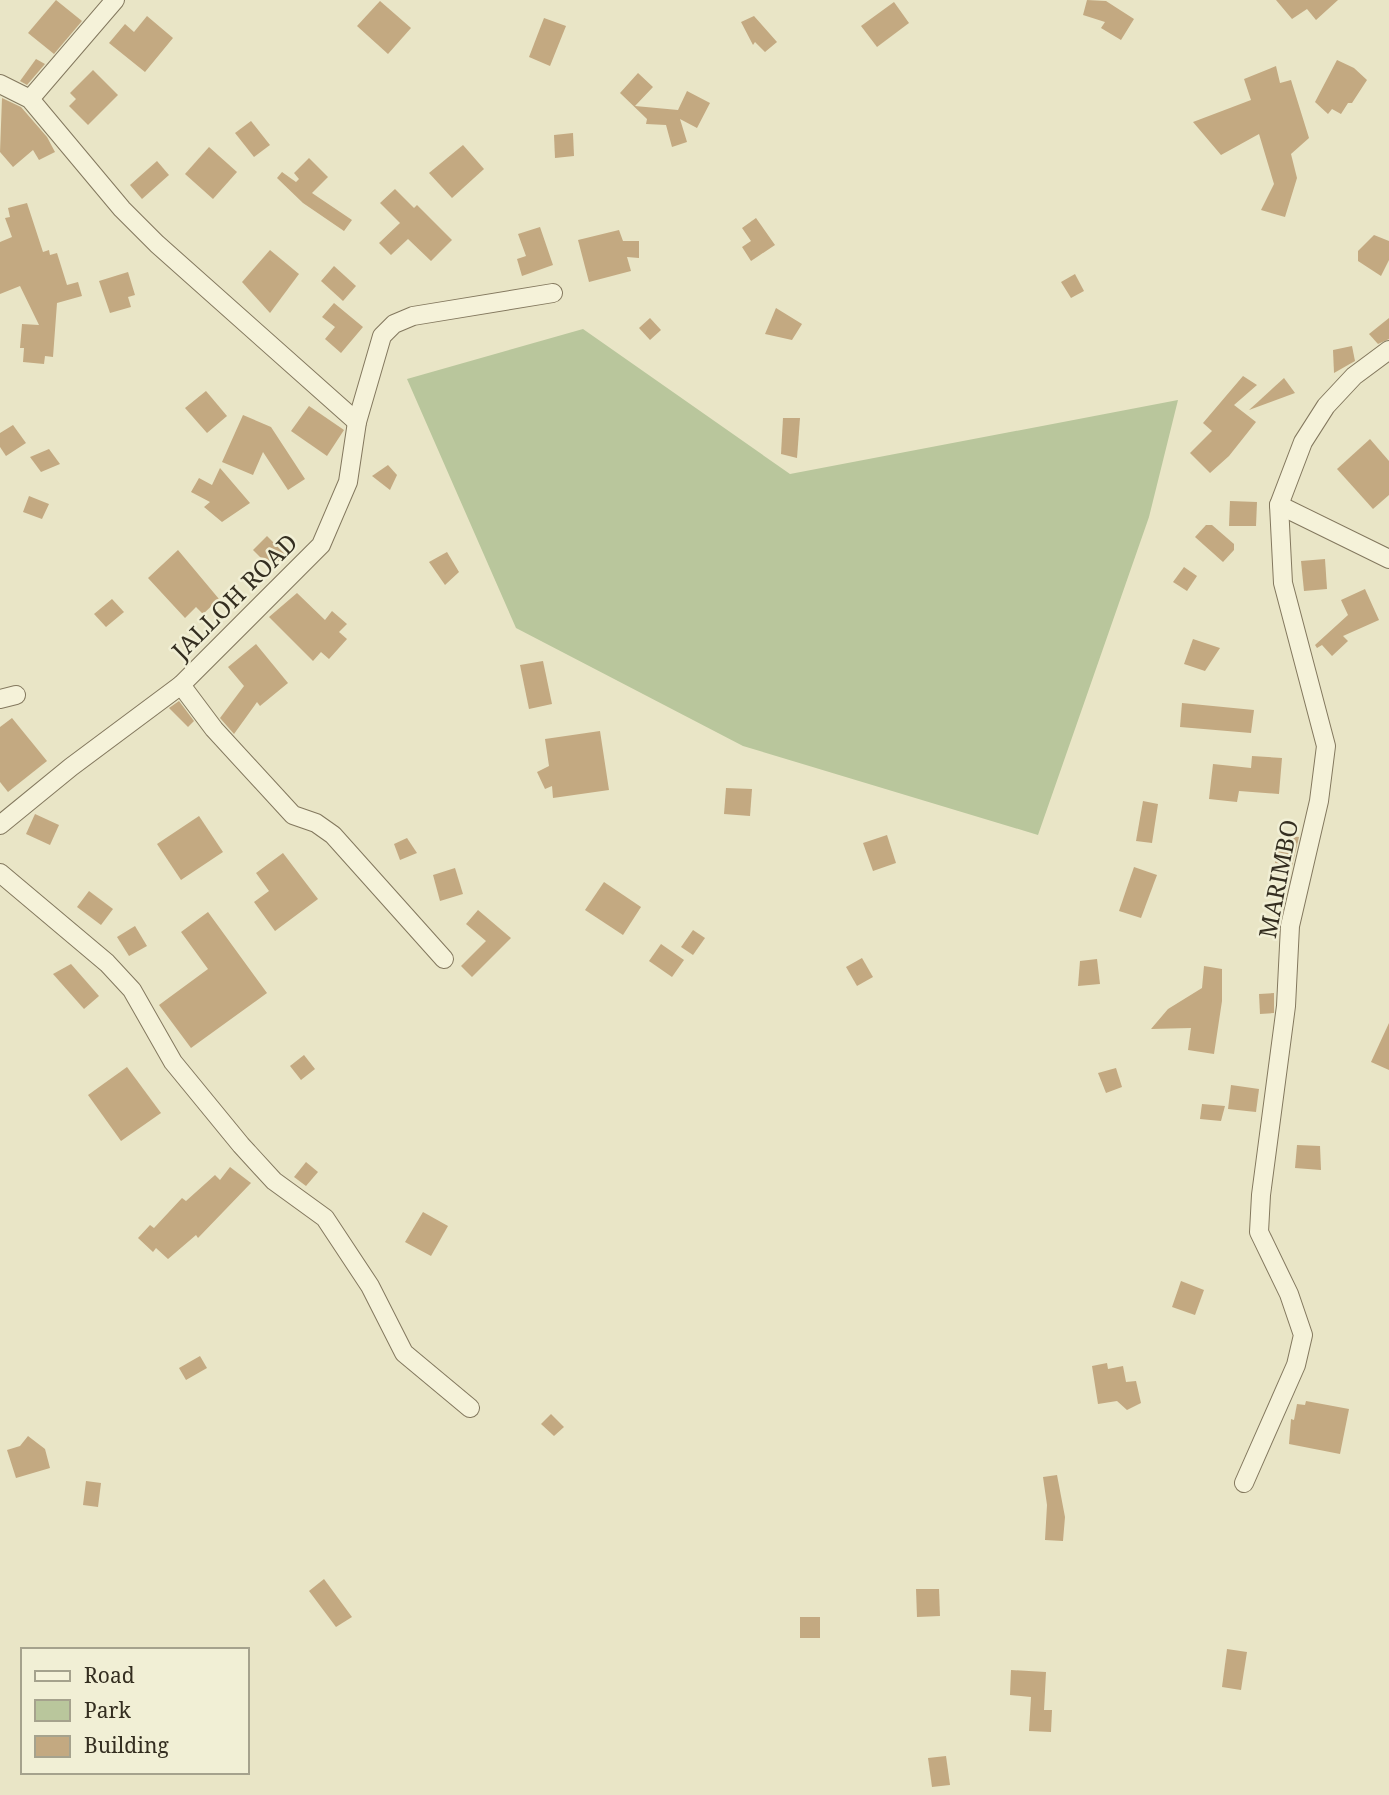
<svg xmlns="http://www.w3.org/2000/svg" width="1389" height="1795" font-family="'Noto Serif',serif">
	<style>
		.green { fill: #b9c69c }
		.building { fill: #c3a981 }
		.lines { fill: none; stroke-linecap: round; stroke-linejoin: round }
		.minor-casing { stroke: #83785e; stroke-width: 20 }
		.minor { stroke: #f5f2d9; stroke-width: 18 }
		.labels { text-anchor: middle; stroke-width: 5; stroke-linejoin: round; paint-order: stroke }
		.street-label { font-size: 24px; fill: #342e20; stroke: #f1efd5 }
	</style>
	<rect width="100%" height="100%" fill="#e9e5c6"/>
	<path class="green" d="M 583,329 L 790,474 L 1178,400 L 1149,517 L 1038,835 L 743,746 L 516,628 L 407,379 Z"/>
	<g class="building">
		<path d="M 56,0 L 82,21 L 54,54 L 28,33 Z"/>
		<path d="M 1087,0 L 1106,1 L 1134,19 L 1121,40 L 1101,28 L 1105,22 L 1083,15 Z"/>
		<path d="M 1276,0 L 1338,0 L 1316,20 L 1307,9 L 1292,19 Z"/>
		<path d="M 380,1 L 411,28 L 388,54 L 357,26 Z"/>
		<path d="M 894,2 L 909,23 L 877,47 L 861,26 Z"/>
		<path d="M 147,16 L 173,38 L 145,72 L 109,43 L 125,24 L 134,32 Z"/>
		<path d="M 754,16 L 777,42 L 765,52 L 755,42 L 753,45 L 741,22 Z"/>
		<path d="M 544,18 L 566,26 L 550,66 L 529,57 Z"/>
		<path d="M 36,59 L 45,64 L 27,85 L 20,81 Z"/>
		<path d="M 1337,60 L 1354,68 L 1367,80 L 1352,103 L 1348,103 L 1341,114 L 1332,109 L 1328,114 L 1315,102 Z"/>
		<path d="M 1276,66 L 1280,83 L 1291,80 L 1309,138 L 1291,154 L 1297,178 L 1285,217 L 1261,210 L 1274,184 L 1259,134 L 1221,155 L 1193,122 L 1251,100 L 1244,79 Z"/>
		<path d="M 93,70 L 118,95 L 88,125 L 69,106 L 76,99 L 70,93 Z"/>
		<path d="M 638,73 L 653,87 L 635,106 L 678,110 L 687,91 L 710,103 L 697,128 L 680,119 L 687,142 L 672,147 L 666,125 L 646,124 L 647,119 L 620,93 Z"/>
		<path d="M 2,98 L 21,107 L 47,137 L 55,152 L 39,160 L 33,150 L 13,167 L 0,152 Z"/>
		<path d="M 251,121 L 270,145 L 254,157 L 235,133 Z"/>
		<path d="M 573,133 L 574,156 L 555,158 L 554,135 Z"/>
		<path d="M 463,145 L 484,169 L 452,198 L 429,173 Z"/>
		<path d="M 209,147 L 237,172 L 213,199 L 185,174 Z"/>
		<path d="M 309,158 L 328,177 L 312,193 L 352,220 L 344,231 L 303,203 L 277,178 L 282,172 L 296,182 L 299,179 L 294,173 Z"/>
		<path d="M 157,161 L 169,175 L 142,199 L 130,185 Z"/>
		<path d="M 395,189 L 414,208 L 417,205 L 452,240 L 431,261 L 408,239 L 391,255 L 379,243 L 400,223 L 380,203 Z"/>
		<path d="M 27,203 L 43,252 L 49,250 L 50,255 L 57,253 L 67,285 L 78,282 L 82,296 L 57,303 L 53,357 L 45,356 L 44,364 L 23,362 L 24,348 L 20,348 L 22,324 L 39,325 L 20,286 L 0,294 L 0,242 L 12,237 L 5,218 L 10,217 L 8,208 Z"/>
		<path d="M 756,218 L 775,245 L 751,261 L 742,247 L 751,241 L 742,228 Z"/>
		<path d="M 540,227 L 553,265 L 522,276 L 517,259 L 526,256 L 518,234 Z"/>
		<path d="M 619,230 L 623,241 L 639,241 L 639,258 L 627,257 L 631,271 L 589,282 L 578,240 Z"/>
		<path d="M 1374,235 L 1389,241 L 1389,260 L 1381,276 L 1358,261 L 1358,251 Z"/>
		<path d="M 270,250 L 299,274 L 270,313 L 242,282 Z"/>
		<path d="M 334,266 L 356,286 L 343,301 L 321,281 Z"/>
		<path d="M 128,272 L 135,295 L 128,297 L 131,307 L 110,313 L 99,281 Z"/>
		<path d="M 1075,274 L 1084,291 L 1071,298 L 1061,282 Z"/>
		<path d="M 334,303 L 363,327 L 341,353 L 325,339 L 335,327 L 322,317 Z"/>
		<path d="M 776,308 L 802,324 L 792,340 L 765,334 Z"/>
		<path d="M 650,318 L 661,330 L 650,340 L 639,328 Z"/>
		<path d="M 1389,318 L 1389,339 L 1378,344 L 1369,334 Z"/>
		<path d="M 1352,346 L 1355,361 L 1334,373 L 1333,350 Z"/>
		<path d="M 1243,376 L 1257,385 L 1234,405 L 1256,422 L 1229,456 L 1210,473 L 1190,453 L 1212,431 L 1203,423 Z"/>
		<path d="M 1284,378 L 1295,393 L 1249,410 Z"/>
		<path d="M 206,391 L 227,416 L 207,433 L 185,408 Z"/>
		<path d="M 309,406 L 344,430 L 327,456 L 291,431 Z"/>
		<path d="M 243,415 L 271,427 L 305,479 L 288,490 L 263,452 L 253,475 L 222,462 Z"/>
		<path d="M 783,418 L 800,418 L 797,458 L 781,454 Z"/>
		<path d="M 13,425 L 26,443 L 6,456 L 0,447 L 0,433 Z"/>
		<path d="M 1370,439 L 1389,461 L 1389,495 L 1373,509 L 1337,469 Z"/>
		<path d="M 49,449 L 60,464 L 41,472 L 30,457 Z"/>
		<path d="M 388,465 L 397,475 L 390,490 L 372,476 Z"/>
		<path d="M 220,468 L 250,503 L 222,522 L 204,507 L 210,502 L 191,492 L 199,478 L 212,485 Z"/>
		<path d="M 29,496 L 49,504 L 42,519 L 23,512 Z"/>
		<path d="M 1230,501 L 1257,502 L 1256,526 L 1229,526 Z"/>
		<path d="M 1206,525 L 1212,525 L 1234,544 L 1234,550 L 1223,562 L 1195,537 Z"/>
		<path d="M 267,536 L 288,557 L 274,571 L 253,550 Z"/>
		<path d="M 178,550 L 219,599 L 203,614 L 196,607 L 185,618 L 148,578 Z"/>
		<path d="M 447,552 L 459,572 L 445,585 L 429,562 Z"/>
		<path d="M 1325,559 L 1327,589 L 1304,591 L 1301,561 Z"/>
		<path d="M 1184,567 L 1197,576 L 1187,591 L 1173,582 Z"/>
		<path d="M 1365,589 L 1379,620 L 1343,636 L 1348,641 L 1332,656 L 1322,645 L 1317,648 L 1315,645 L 1348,615 L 1341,600 Z"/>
		<path d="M 297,593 L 325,620 L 332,611 L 347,624 L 339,632 L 347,639 L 329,659 L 321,652 L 313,661 L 269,617 Z"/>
		<path d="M 112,599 L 124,612 L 106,627 L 94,614 Z"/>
		<path d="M 1193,639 L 1220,648 L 1205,671 L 1184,664 Z"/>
		<path d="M 256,644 L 288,683 L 260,706 L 257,702 L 234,734 L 220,718 L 244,686 L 228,667 Z"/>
		<path d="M 543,661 L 552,704 L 529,709 L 520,665 Z"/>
		<path d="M 179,701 L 194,721 L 188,727 L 169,708 Z"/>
		<path d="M 1182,703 L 1254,710 L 1251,733 L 1180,727 Z"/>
		<path d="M 12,718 L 47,761 L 8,792 L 0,782 L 0,727 Z"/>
		<path d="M 600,731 L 609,790 L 553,798 L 552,786 L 545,789 L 537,772 L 549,766 L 545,739 Z"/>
		<path d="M 1252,756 L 1282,758 L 1279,794 L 1239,791 L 1237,802 L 1209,799 L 1213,764 L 1251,768 Z"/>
		<path d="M 726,788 L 752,789 L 750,816 L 724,814 Z"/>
		<path d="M 1143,801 L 1158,804 L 1152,843 L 1136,841 Z"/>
		<path d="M 35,814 L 59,825 L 50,845 L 26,834 Z"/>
		<path d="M 199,816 L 223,852 L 181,880 L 157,844 Z"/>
		<path d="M 887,835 L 896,863 L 873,871 L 863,843 Z"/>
		<path d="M 1280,835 L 1299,837 L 1292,866 L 1275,863 Z"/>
		<path d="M 407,838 L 417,853 L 400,860 L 394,844 Z"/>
		<path d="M 283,853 L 318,899 L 275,931 L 254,902 L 269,891 L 256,873 Z"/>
		<path d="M 1134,867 L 1157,875 L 1141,918 L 1119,911 Z"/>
		<path d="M 455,868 L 463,894 L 440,901 L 433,875 Z"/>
		<path d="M 604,882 L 641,907 L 623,935 L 585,910 Z"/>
		<path d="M 89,891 L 113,909 L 101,925 L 77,907 Z"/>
		<path d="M 478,910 L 511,938 L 472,977 L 461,966 L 486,941 L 466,924 Z"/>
		<path d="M 208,912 L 267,993 L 191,1048 L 159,1005 L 208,969 L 181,932 Z"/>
		<path d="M 135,926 L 147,946 L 129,956 L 117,937 Z"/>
		<path d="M 693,930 L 705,938 L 693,955 L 681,947 Z"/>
		<path d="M 661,944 L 684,960 L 672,977 L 649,961 Z"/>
		<path d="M 862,958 L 873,977 L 857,986 L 846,967 Z"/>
		<path d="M 1097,959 L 1100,984 L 1078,986 L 1080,961 Z"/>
		<path d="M 71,964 L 99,996 L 84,1009 L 53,974 Z"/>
		<path d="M 1204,966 L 1222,969 L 1222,1001 L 1214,1054 L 1188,1050 L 1191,1028 L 1151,1029 L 1168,1009 L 1202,988 Z"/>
		<path d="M 1274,993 L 1274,1013 L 1260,1014 L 1259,994 Z"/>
		<path d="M 1389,1023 L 1389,1070 L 1371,1062 Z"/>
		<path d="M 304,1055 L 315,1069 L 301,1080 L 290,1066 Z"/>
		<path d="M 127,1067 L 161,1113 L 121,1141 L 88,1095 Z"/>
		<path d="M 1116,1068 L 1122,1087 L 1106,1093 L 1098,1073 Z"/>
		<path d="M 1231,1085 L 1259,1089 L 1256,1112 L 1228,1109 Z"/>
		<path d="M 1202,1104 L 1225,1106 L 1221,1121 L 1200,1119 Z"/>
		<path d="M 1297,1145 L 1320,1146 L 1321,1170 L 1295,1168 Z"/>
		<path d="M 306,1162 L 318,1172 L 306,1186 L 294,1177 Z"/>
		<path d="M 230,1167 L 251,1183 L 198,1238 L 196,1235 L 168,1259 L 156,1248 L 153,1252 L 138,1238 L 150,1225 L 154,1228 L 182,1198 L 186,1201 L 215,1175 L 220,1180 Z"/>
		<path d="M 423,1212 L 448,1226 L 431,1256 L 405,1242 Z"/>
		<path d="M 1181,1281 L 1204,1290 L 1195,1315 L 1172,1307 Z"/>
		<path d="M 200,1356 L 207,1368 L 186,1380 L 179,1368 Z"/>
		<path d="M 1107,1363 L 1108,1369 L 1123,1366 L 1126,1382 L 1136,1381 L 1141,1403 L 1127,1410 L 1117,1401 L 1098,1404 L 1092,1366 Z"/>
		<path d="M 1306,1401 L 1349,1409 L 1340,1454 L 1289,1444 L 1291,1419 L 1294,1420 L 1297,1404 L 1305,1405 Z"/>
		<path d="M 551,1414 L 564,1427 L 554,1436 L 541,1424 Z"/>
		<path d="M 28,1436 L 45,1449 L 50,1468 L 16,1478 L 7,1450 L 20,1446 Z"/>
		<path d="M 1057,1475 L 1065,1517 L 1063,1541 L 1045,1540 L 1047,1505 L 1043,1477 Z"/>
		<path d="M 86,1481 L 101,1483 L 98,1507 L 83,1505 Z"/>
		<path d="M 324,1579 L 352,1617 L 336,1627 L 309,1591 Z"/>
		<path d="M 916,1589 L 939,1589 L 940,1616 L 917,1617 Z"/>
		<rect x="800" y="1617" width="20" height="21"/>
		<path d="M 1227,1649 L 1247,1652 L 1241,1690 L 1222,1687 Z"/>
		<path d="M 1011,1670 L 1046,1672 L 1044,1710 L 1052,1710 L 1051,1732 L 1029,1731 L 1031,1697 L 1010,1695 Z"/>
		<path d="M 946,1756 L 950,1785 L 932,1787 L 928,1758 Z"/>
	</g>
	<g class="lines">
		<defs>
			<g id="minor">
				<path d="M 0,84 L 30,99 L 122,209 L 157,244 L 357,422"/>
				<path d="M 30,99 L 115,0"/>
				<path d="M 1279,505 L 1389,559"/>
				<path d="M 181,685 L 214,729 L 293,815 L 316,823 L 333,835 L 444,959"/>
				<path d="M 0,699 L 16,695"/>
				<path d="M 0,825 L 71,767 L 181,685 L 321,545 L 348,482 L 357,422 L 382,336 L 394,324 L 413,316 L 553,293"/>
				<path d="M 0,873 L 107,963 L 132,990 L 173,1062 L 241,1145 L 274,1181 L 325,1218 L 370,1286 L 404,1353 L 470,1408"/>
				<path d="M 1244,1483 L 1296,1365 L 1303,1335 L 1289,1294 L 1259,1232 L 1261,1195 L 1286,1006 L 1290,926 L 1319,801 L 1326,746 L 1283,583 L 1279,505 L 1303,442 L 1326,406 L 1354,376 L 1389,350"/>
			</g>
		</defs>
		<use href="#minor" class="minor-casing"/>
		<use href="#minor" class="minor"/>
	</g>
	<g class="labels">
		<g class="street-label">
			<text transform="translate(235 597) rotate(-45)" y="8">JALLOH ROAD</text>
			<text transform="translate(1279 879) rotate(-79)" y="8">MARIMBO</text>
		</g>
	</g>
	<rect x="21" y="1648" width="228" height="126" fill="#f1efd5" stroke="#a5a28d" stroke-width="2"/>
	<rect x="35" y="1671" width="35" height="10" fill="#f5f2d9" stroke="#a5a28d" stroke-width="2"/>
	<text x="84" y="1683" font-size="21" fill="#342e20">Road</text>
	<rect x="35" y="1700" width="35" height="21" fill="#b9c69c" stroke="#a5a28d" stroke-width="2"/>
	<text x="84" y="1718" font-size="21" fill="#342e20">Park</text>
	<rect x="35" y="1736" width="35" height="21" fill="#c3a981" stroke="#a5a28d" stroke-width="2"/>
	<text x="84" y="1753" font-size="21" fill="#342e20">Building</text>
</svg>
